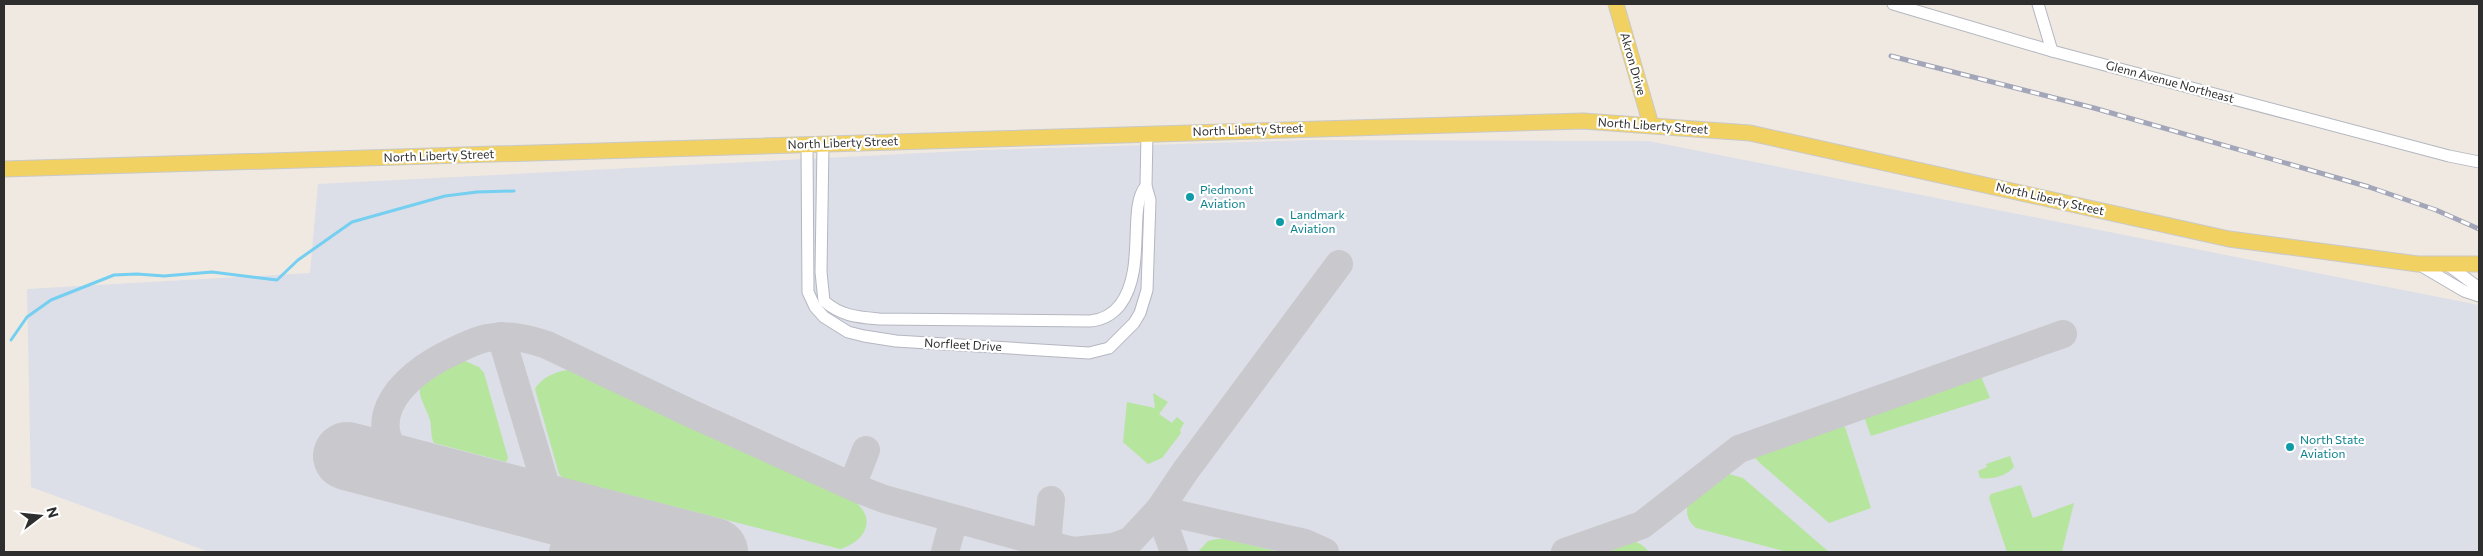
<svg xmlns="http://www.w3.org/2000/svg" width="2483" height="556" font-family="Commissioner,sans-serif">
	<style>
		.airport { fill: #dcdee8 }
		.green { fill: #b6e59e }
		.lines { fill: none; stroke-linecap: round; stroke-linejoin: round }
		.stream { stroke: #75cff0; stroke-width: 3 }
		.taxiway { stroke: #c9c8cc; stroke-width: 28 }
		.runway { stroke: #c9c8cc; stroke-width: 68 }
		.minor-casing { stroke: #b4b7c1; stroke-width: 13 }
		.major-casing { stroke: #c9c9c9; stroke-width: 17 }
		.minor { stroke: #fff; stroke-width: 11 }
		.major { stroke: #f2d163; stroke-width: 15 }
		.rail-casing { stroke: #a3a6b8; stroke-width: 5 }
		.rail { stroke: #fff; stroke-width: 3; stroke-dasharray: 9; stroke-linecap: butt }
		.culture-dot { fill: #0f9aa8; stroke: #fff; stroke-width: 2 }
		.labels { text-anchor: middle; stroke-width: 4.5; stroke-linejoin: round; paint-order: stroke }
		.street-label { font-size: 12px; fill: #2e2e2e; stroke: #fff }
		.culture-label { font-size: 12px; fill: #0d838f; stroke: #fff; text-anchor: start }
	</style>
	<rect width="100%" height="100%" fill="#efe9e1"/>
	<path class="airport" d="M 1313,140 L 1648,141 L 2479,305 L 2479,552 L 209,552 L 31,487 L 27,289 L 310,273 L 318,184 L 981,150 Z"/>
	<g class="green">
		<path d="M 465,361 L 479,367 L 484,373 L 508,458 L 506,462 L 434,443 C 430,436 432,427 430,420 C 428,413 421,400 420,394 C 418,375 452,364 465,361 Z"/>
		<path d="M 572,369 L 851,499 C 878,516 867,541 840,549 L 563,478 L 559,474 L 535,389 C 542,376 558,371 572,369 Z"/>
		<path d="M 1980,374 L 1990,398 L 1871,436 L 1863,414 Z"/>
		<path d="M 1153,393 L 1168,402 L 1159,414 L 1172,423 L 1177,417 L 1184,423 L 1180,430 L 1181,433 L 1162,458 L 1148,464 L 1123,442 L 1127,402 L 1155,408 Z"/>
		<path d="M 1837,424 L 1845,427 L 1871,508 L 1829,523 L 1761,464 L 1755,458 L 1756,453 Z"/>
		<path d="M 2010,456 L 2014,467 C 2006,476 1992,480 1980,478 L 1978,471 L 1987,467 L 1986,464 Z"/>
		<path d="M 1725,473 L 1743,478 L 1829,552 L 1788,552 L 1696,528 C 1686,520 1685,510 1690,499 Z"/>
		<path d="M 2021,485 L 2033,518 L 2074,503 L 2062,552 L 2007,552 L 1989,498 L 1991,494 Z"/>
		<path d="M 1217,539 L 1225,539 L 1279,552 L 1198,552 L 1208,541 Z"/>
		<path d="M 1622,539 C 1634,540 1642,543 1649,552 L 1587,552 Z"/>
	</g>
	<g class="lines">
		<path class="stream" d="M 11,340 L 27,317 L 51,300 L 114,275 L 137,274 L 164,276 L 212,272 L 277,280 L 298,260 L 352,222 L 445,196 L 477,192 L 514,191"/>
		<g class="taxiway">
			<path d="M 501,336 L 553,510"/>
			<path d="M 422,476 C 350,430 397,377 454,351 C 465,346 476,340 487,338 C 508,334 526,338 547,345 L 690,413 L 858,489 L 884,499 L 1047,544 L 1073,551 L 1113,547 L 1130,541 L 1159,510 L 1305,543 L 1325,552"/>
			<path d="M 852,486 L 866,450"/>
			<path d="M 1047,544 L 1051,500"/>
			<path d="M 563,552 L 573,515"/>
			<path d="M 945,552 L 954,519"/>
			<path d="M 1174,552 L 1159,510 L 1186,470 L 1339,264"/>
			<path d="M 1565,552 L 1642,525 L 1739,449 L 2063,334"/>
		</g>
		<path class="runway" d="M 347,456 L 714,552"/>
		<defs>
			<g id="minor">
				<path d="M 1893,4 L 2052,51 L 2449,156 L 2479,162"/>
				<path d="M 2038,4 L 2052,51"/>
				<path d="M 807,144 L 808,292 L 815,307 L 824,317 L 848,332 L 864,336 L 896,341 L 1089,353 L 1109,348 L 1134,323 L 1140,313 L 1147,290 L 1150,200 L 1146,186 L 1147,133"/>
				<path d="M 823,144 L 821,272 L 824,301 C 841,316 857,317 879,319 L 1090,321 C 1102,320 1112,315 1120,305 C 1147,269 1127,207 1146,186"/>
				<path d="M 2418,264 L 2464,291 L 2479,296"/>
				<path d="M 2448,265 L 2479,288"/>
			</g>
			<g id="major">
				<path d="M 1616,4 L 1651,125"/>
				<path d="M 4,169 L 1583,121 L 1750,133 L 2229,239 L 2418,264 L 2479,264"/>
			</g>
		</defs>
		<use href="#minor" class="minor-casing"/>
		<use href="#major" class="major-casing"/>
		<use href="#minor" class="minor"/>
		<use href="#major" class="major"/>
		<defs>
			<path id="rail" d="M 1891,56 L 2094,108 L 2369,187 L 2436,210 L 2479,229"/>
		</defs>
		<use href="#rail" class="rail-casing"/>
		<use href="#rail" class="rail"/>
	</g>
	<g class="culture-dot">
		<circle cx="1190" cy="197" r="5"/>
		<circle cx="1280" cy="222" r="5"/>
		<circle cx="2290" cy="447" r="5"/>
	</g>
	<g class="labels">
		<g class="street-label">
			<text transform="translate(1633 64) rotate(74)" y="4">Akron Drive</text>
			<text transform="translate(2170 82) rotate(15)" y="4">Glenn Avenue Northeast</text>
			<text transform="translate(1653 126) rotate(4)" y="4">North Liberty Street</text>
			<text transform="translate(1248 130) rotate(-2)" y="4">North Liberty Street</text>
			<text transform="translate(843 143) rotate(-2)" y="4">North Liberty Street</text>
			<text transform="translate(439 156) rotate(-2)" y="4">North Liberty Street</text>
			<text transform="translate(2050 199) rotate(13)" y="4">North Liberty Street</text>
			<text transform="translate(963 345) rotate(3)" y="4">Norfleet Drive</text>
		</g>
		<g class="culture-label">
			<text x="1200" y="194">Piedmont<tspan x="1200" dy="14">Aviation</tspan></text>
			<text x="1290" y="219">Landmark<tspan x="1290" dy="14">Aviation</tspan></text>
			<text x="2300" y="444">North State<tspan x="2300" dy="14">Aviation</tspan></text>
		</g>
	</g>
	<rect width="2483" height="556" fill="none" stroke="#2e2e2e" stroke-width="10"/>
	<g transform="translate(40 516) rotate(74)" stroke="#ffffff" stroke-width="4" paint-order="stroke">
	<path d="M0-4L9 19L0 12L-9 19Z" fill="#2e2e2e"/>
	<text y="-8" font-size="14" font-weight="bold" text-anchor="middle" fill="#2e2e2e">N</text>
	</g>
</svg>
